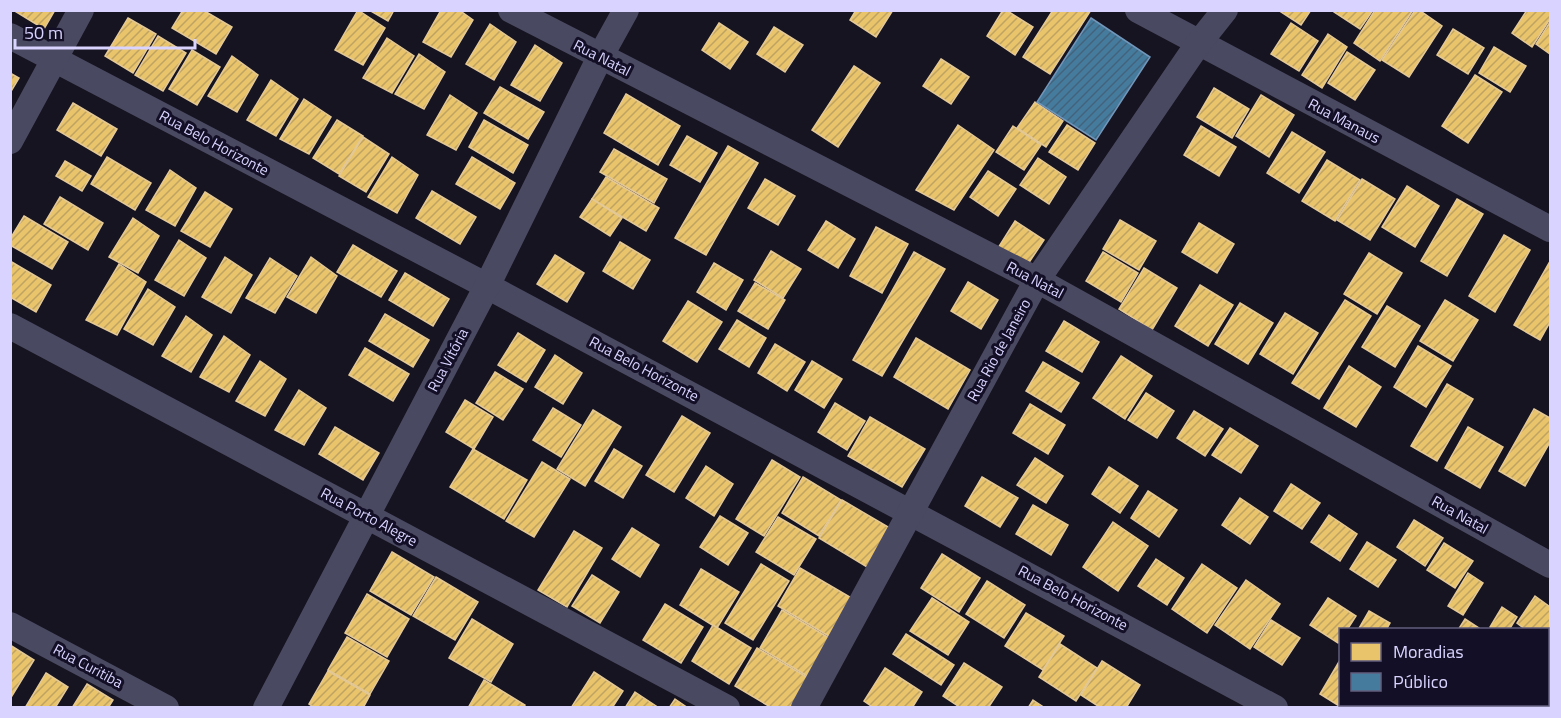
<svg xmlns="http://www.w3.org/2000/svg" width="1561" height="718" font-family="'Titillium Web',sans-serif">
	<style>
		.homes { fill: url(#homes-hatch); stroke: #e4c997; stroke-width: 1.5 }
		.public { fill: url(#public-hatch); stroke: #7196ba; stroke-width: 1.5 }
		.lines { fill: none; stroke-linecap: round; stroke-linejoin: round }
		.minor { stroke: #4a4962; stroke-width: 26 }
		.labels { text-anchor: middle; stroke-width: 6; stroke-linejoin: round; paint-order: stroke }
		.street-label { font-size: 15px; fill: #d9d4ff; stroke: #130f26 }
	</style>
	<defs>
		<pattern id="homes-hatch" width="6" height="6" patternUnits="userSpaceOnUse" patternTransform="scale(1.5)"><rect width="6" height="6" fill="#e9c46a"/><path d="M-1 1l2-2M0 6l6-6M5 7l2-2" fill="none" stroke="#bfa362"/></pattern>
		<pattern id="public-hatch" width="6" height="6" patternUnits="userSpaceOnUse" patternTransform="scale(1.5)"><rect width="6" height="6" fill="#457b9d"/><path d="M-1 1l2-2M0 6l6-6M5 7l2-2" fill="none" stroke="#43637d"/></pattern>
	</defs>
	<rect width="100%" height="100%" fill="#161421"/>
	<g class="homes">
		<path d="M 13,10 L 55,10 L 44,29 Z"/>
		<path d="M 183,10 L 203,10 L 232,27 L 216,54 L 172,28 Z"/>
		<path d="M 358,10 L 385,28 L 363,65 L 335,50 Z"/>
		<path d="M 369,10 L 394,10 L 388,21 Z"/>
		<path d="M 441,10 L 459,10 L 473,20 L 451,57 L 423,42 Z"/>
		<path d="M 856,10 L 893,10 L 876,37 L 850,20 Z"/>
		<path d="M 1003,10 L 1006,10 L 1033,27 L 1015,55 L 987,36 Z"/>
		<path d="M 1053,10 L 1091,10 L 1050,74 L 1023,57 Z"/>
		<path d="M 1278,10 L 1311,10 L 1301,25 Z"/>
		<path d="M 1335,10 L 1373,10 L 1360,29 L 1334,12 Z"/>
		<path d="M 1375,10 L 1413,10 L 1380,61 L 1354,43 Z"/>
		<path d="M 1415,10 L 1419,10 L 1442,26 L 1409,77 L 1382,60 Z"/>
		<path d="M 1527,10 L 1550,10 L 1550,19 L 1532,47 L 1512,33 Z"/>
		<path d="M 128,18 L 156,34 L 133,73 L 105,56 Z"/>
		<path d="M 1550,22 L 1550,54 L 1536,44 Z"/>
		<path d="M 719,23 L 748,42 L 730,69 L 702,50 Z"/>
		<path d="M 1291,23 L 1318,41 L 1299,71 L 1271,54 Z"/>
		<path d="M 490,24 L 516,42 L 494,80 L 466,64 Z"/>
		<path d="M 774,27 L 803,45 L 785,72 L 757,54 Z"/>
		<path d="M 1453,29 L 1484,48 L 1468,74 L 1437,55 Z"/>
		<path d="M 1328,34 L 1347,47 L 1322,88 L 1302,75 Z"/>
		<path d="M 158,36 L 186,53 L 163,91 L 135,75 Z"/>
		<path d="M 387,38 L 414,56 L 392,93 L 363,78 Z"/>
		<path d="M 535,45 L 562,63 L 540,101 L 511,85 Z"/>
		<path d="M 1494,47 L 1526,66 L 1510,92 L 1479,73 Z"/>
		<path d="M 192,50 L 220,67 L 197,105 L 169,89 Z"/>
		<path d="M 1347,52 L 1375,70 L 1355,100 L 1328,83 Z"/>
		<path d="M 419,54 L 445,72 L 424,109 L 395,94 Z"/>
		<path d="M 232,56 L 258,75 L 237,112 L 208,96 Z"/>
		<path d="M 941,59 L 969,77 L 951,104 L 923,86 Z"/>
		<path d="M 854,66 L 880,83 L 838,147 L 812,130 Z"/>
		<path d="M 10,73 L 19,78 L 10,93 Z"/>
		<path d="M 1475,75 L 1502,92 L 1468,143 L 1442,126 Z"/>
		<path d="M 271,80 L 298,99 L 276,136 L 247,120 Z"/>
		<path d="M 500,87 L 544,112 L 528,139 L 484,113 Z"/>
		<path d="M 1214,88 L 1249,109 L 1232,138 L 1197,117 Z"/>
		<path d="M 626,94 L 680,126 L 658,165 L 604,133 Z"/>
		<path d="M 450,95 L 477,113 L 456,150 L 427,135 Z"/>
		<path d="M 1261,95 L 1294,115 L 1269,157 L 1236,136 Z"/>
		<path d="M 304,99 L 331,117 L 309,154 L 280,139 Z"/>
		<path d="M 1035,102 L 1063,121 L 1046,147 L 1017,128 Z"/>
		<path d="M 73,103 L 117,129 L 101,156 L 57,130 Z"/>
		<path d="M 337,120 L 363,136 L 339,174 L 313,158 Z"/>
		<path d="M 484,120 L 528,145 L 513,173 L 469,147 Z"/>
		<path d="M 958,125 L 994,150 L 954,210 L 916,190 Z"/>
		<path d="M 1067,125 L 1095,143 L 1078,170 L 1049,152 Z"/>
		<path d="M 1013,126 L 1041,145 L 1024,170 L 996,152 Z"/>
		<path d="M 1201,126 L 1236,147 L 1219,176 L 1184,155 Z"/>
		<path d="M 1292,132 L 1325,152 L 1299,193 L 1267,173 Z"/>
		<path d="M 687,136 L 717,153 L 700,182 L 670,165 Z"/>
		<path d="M 363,137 L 389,154 L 366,192 L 339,176 Z"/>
		<path d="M 728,146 L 758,163 L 706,255 L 675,238 Z"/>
		<path d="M 614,149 L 667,179 L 654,203 L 600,172 Z"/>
		<path d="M 107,157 L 151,183 L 135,210 L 91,184 Z"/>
		<path d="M 392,157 L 418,175 L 397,213 L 368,197 Z"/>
		<path d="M 472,157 L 515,183 L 500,209 L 456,184 Z"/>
		<path d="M 1038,158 L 1066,177 L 1049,204 L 1020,185 Z"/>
		<path d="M 1327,160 L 1360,180 L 1335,221 L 1302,201 Z"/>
		<path d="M 65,161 L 91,176 L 82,191 L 56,176 Z"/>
		<path d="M 170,170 L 196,188 L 175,226 L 146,210 Z"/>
		<path d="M 988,171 L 1016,189 L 998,216 L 970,197 Z"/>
		<path d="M 606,177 L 659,208 L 646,231 L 592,199 Z"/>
		<path d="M 765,179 L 795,196 L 778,225 L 748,208 Z"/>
		<path d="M 1362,179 L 1395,199 L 1370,240 L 1337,220 Z"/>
		<path d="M 1407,186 L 1439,206 L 1415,247 L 1382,227 Z"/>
		<path d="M 432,191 L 476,217 L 460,244 L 416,218 Z"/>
		<path d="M 205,192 L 232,209 L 210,247 L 181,231 Z"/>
		<path d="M 60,197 L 103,223 L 88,250 L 44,224 Z"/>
		<path d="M 592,199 L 622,218 L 610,236 L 580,217 Z"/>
		<path d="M 1457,199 L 1483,214 L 1447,276 L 1421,261 Z"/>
		<path d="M 24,216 L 68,242 L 52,269 L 10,245 L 10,239 Z"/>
		<path d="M 133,218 L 159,236 L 138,273 L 109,257 Z"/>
		<path d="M 1120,220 L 1156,241 L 1139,270 L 1103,249 Z"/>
		<path d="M 826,221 L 855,239 L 838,268 L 808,250 Z"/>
		<path d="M 1015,221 L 1044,240 L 1026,267 L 998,248 Z"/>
		<path d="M 1199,223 L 1234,244 L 1217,273 L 1182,252 Z"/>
		<path d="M 876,227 L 908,244 L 882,293 L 850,276 Z"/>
		<path d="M 1504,235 L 1530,250 L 1495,312 L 1469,296 Z"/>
		<path d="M 179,240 L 206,258 L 184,296 L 155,280 Z"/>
		<path d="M 620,242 L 650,260 L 633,289 L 603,271 Z"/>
		<path d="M 353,245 L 397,271 L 381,297 L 337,272 Z"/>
		<path d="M 771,251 L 801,269 L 783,298 L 754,280 Z"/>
		<path d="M 914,252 L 945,269 L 882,376 L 853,360 Z"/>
		<path d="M 1103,252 L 1138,273 L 1121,302 L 1086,281 Z"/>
		<path d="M 1369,253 L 1402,273 L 1377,314 L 1344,294 Z"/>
		<path d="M 555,255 L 584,273 L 567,302 L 537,284 Z"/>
		<path d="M 225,257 L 252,275 L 231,313 L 202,297 Z"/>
		<path d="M 311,257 L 337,276 L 316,313 L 287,297 Z"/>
		<path d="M 270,258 L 297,276 L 275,313 L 246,298 Z"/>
		<path d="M 10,261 L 51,285 L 36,312 L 10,297 Z"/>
		<path d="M 714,263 L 743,280 L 726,310 L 697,292 Z"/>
		<path d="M 1549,263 L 1550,264 L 1550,322 L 1540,340 L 1514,325 Z"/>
		<path d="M 119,264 L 146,282 L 117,335 L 86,320 Z"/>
		<path d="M 1144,268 L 1177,288 L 1152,330 L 1119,309 Z"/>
		<path d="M 405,273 L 449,299 L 433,326 L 389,300 Z"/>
		<path d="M 968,282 L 998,300 L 981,329 L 951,311 Z"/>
		<path d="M 755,283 L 785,300 L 768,329 L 738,311 Z"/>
		<path d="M 1200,285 L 1233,305 L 1208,346 L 1175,326 Z"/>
		<path d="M 148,289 L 175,307 L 153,345 L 124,329 Z"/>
		<path d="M 1345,300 L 1371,316 L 1319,399 L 1292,383 Z"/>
		<path d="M 1445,300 L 1478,320 L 1453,361 L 1420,341 Z"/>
		<path d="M 688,301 L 722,322 L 697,362 L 663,341 Z"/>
		<path d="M 1240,303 L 1273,323 L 1248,364 L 1215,344 Z"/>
		<path d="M 1387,306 L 1420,326 L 1395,367 L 1362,347 Z"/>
		<path d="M 1285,313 L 1318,333 L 1293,374 L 1260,354 Z"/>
		<path d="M 385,314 L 429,340 L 413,367 L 369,341 Z"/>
		<path d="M 186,316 L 212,335 L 191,372 L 162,356 Z"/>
		<path d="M 737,320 L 766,338 L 749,367 L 719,349 Z"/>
		<path d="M 1064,321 L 1099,342 L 1082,372 L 1046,351 Z"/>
		<path d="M 518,333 L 545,350 L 526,382 L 498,365 Z"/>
		<path d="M 224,336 L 250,355 L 229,392 L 200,377 Z"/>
		<path d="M 916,338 L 970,370 L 948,409 L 894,377 Z"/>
		<path d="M 775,344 L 805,362 L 787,391 L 758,373 Z"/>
		<path d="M 1418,346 L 1451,366 L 1426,407 L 1394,387 Z"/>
		<path d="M 365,348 L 409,374 L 393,401 L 349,375 Z"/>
		<path d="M 555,355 L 582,373 L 563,404 L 535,387 Z"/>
		<path d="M 1121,356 L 1152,376 L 1125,419 L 1093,398 Z"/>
		<path d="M 260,361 L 286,379 L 265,416 L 236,401 Z"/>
		<path d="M 812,361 L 842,379 L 824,408 L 795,390 Z"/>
		<path d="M 1043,362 L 1079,383 L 1061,412 L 1026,391 Z"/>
		<path d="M 1349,366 L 1381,387 L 1356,427 L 1324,408 Z"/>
		<path d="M 495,372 L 523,389 L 503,420 L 476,403 Z"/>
		<path d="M 1447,384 L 1473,399 L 1437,461 L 1411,446 Z"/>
		<path d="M 299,390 L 326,408 L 304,445 L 275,430 Z"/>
		<path d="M 1146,393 L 1174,411 L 1157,438 L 1128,420 Z"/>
		<path d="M 465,400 L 493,417 L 474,449 L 446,432 Z"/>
		<path d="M 835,403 L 865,421 L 847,450 L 818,432 Z"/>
		<path d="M 1030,404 L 1065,425 L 1048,454 L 1013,433 Z"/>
		<path d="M 553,408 L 581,425 L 561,457 L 533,440 Z"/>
		<path d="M 1534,409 L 1550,418 L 1550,442 L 1525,486 L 1499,471 Z"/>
		<path d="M 593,410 L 621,427 L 585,486 L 557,469 Z"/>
		<path d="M 1194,411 L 1223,429 L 1205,456 L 1177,438 Z"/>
		<path d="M 682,416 L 710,433 L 674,492 L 646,475 Z"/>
		<path d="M 870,417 L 925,449 L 902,487 L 848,456 Z"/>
		<path d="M 335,427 L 379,453 L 363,480 L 319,454 Z"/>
		<path d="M 1468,427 L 1503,447 L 1480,488 L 1445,468 Z"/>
		<path d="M 1230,428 L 1258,446 L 1241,473 L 1212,455 Z"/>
		<path d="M 473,449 L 527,480 L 504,519 L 450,487 Z"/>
		<path d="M 614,449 L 642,466 L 623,498 L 595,481 Z"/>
		<path d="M 1035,458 L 1063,476 L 1046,503 L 1017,485 Z"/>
		<path d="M 772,460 L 800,477 L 764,536 L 736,519 Z"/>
		<path d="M 542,462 L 570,479 L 534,537 L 506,521 Z"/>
		<path d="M 706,466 L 733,484 L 714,516 L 686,498 Z"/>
		<path d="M 1109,467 L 1138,486 L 1120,513 L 1092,494 Z"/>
		<path d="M 803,477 L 841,500 L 819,536 L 782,513 Z"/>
		<path d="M 982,477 L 1018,498 L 1000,527 L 965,506 Z"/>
		<path d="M 1291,484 L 1320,503 L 1302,529 L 1274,511 Z"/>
		<path d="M 1148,491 L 1177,510 L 1159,537 L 1131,518 Z"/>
		<path d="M 1240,498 L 1268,517 L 1250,544 L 1222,525 Z"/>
		<path d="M 842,500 L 895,531 L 872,570 L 819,538 Z"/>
		<path d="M 1033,505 L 1068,525 L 1051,555 L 1016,534 Z"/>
		<path d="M 1329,515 L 1357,534 L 1340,561 L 1311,542 Z"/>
		<path d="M 720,516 L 748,533 L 728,565 L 700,547 Z"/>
		<path d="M 778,517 L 816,539 L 794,575 L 756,552 Z"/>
		<path d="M 1414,520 L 1443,538 L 1425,566 L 1397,547 Z"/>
		<path d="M 1113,522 L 1148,546 L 1118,591 L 1083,567 Z"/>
		<path d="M 632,528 L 659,545 L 640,577 L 612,559 Z"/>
		<path d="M 574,531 L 602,548 L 567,607 L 538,590 Z"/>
		<path d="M 1367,542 L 1396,560 L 1378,587 L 1350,569 Z"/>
		<path d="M 1444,543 L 1473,561 L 1455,588 L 1427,570 Z"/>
		<path d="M 392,552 L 434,577 L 411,615 L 370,591 Z"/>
		<path d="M 942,554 L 980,578 L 959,612 L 921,588 Z"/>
		<path d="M 1156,559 L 1184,578 L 1167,605 L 1138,586 Z"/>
		<path d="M 761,564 L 789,581 L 753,640 L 725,623 Z"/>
		<path d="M 1202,564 L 1237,588 L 1207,633 L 1172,609 Z"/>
		<path d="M 800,568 L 855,600 L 832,638 L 778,606 Z"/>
		<path d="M 701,569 L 739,592 L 717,628 L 680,605 Z"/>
		<path d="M 1468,573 L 1483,583 L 1463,615 L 1448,606 Z"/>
		<path d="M 592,575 L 619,592 L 600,623 L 572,606 Z"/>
		<path d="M 436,577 L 478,602 L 455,640 L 413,616 Z"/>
		<path d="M 1246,580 L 1280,604 L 1250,649 L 1215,625 Z"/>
		<path d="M 987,581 L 1025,605 L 1004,638 L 966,614 Z"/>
		<path d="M 367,594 L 409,619 L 387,657 L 345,633 Z"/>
		<path d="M 1535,596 L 1550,607 L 1550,634 L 1548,638 L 1548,630 L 1526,630 L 1517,623 Z"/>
		<path d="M 932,598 L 969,622 L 948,655 L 910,631 Z"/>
		<path d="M 1328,598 L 1356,616 L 1347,630 L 1340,630 L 1340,639 L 1338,643 L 1310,625 Z"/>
		<path d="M 665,604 L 703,627 L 681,663 L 643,640 Z"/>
		<path d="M 1502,607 L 1517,617 L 1509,630 L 1494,630 L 1490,627 Z"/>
		<path d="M 782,610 L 836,642 L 814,680 L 760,648 Z"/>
		<path d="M 1369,611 L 1390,623 L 1386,630 L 1358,630 Z"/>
		<path d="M 1026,613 L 1064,636 L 1043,670 L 1005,646 Z"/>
		<path d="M 472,619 L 513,644 L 491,682 L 449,658 Z"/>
		<path d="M 1465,619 L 1482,630 L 1458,630 Z"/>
		<path d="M 1271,620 L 1300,638 L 1282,665 L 1254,647 Z"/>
		<path d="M 713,625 L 751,648 L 729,684 L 692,661 Z"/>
		<path d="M 906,634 L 954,665 L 941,685 L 893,654 Z"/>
		<path d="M 347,637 L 389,661 L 370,694 L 328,670 Z"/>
		<path d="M 1060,644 L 1097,668 L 1076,701 L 1039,677 Z"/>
		<path d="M 10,645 L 34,660 L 10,699 Z"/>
		<path d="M 1548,645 L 1550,647 L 1550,675 L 1548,673 Z"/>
		<path d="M 757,648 L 812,680 L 795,708 L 772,708 L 735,686 Z"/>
		<path d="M 1340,660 L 1340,704 L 1342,704 L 1341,707 L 1320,694 Z"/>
		<path d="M 1102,661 L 1140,685 L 1126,708 L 1101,708 L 1081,695 Z"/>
		<path d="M 964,663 L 1002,687 L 988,708 L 961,708 L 943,696 Z"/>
		<path d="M 885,668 L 922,692 L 912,708 L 874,708 L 864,701 Z"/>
		<path d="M 328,671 L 370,695 L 363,708 L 315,708 L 309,704 Z"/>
		<path d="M 594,672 L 623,691 L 612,708 L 571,708 Z"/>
		<path d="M 46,673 L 68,687 L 55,708 L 25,708 Z"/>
		<path d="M 484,680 L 525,705 L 524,708 L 468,708 Z"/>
		<path d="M 87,684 L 113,700 L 108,708 L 72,708 Z"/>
		<path d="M 635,692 L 659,708 L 625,708 Z"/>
		<path d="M 675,699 L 688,708 L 669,708 Z"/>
		<path d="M 1033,700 L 1045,708 L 1028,708 Z"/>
		<path d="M 1485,704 L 1541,704 L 1539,708 L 1490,708 Z"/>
	</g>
	<path class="public" d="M 1091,18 L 1150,57 L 1096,140 L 1037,102 Z"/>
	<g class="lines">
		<g class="minor">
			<path d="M 511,10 L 1037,280 L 1550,565"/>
			<path d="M 1138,10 L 1550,229"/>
			<path d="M 10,36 L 487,286 L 1275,708"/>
			<path d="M 10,141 L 81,10"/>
			<path d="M 10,326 L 727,708"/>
			<path d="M 10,625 L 166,708"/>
			<path d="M 266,708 L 487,286 L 600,57 L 626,10"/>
			<path d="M 804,708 L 1037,280 L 1198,44 L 1225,10"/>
		</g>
	</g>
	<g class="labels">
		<g class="street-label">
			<text transform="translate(602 58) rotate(27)" y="5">Rua Natal</text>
			<text transform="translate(1344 121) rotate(28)" y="5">Rua Manaus</text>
			<text transform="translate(214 143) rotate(28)" y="5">Rua Belo Horizonte</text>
			<text transform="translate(1035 280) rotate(28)" y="5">Rua Natal</text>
			<text transform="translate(999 350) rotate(-61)" y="5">Rua Rio de Janeiro</text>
			<text transform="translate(448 360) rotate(-62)" y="5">Rua Vitória</text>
			<text transform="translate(644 369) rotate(28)" y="5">Rua Belo Horizonte</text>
			<text transform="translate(1460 515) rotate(29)" y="5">Rua Natal</text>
			<text transform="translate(369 517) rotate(28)" y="5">Rua Porto Alegre</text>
			<text transform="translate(1073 598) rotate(28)" y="5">Rua Belo Horizonte</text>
			<text transform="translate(88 666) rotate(28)" y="5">Rua Curitiba</text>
		</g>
	</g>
	<rect width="1561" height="718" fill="none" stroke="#d9d4ff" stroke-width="24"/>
	<rect x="1339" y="628" width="210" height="78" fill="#130f26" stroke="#625e7d" stroke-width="1.5"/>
	<rect x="1351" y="643" width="30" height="18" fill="#e9c46a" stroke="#625e7d" stroke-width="1.5"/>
	<text x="1393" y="658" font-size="18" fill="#d9d4ff">Moradias</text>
	<rect x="1351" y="673" width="30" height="18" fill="#457b9d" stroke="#625e7d" stroke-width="1.5"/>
	<text x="1393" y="688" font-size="18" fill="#d9d4ff">Público</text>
	<path d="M15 39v9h180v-9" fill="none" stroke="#d9d4ff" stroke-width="3"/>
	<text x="24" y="39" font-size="18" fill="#d9d4ff" stroke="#130f26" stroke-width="4.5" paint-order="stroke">50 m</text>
</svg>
